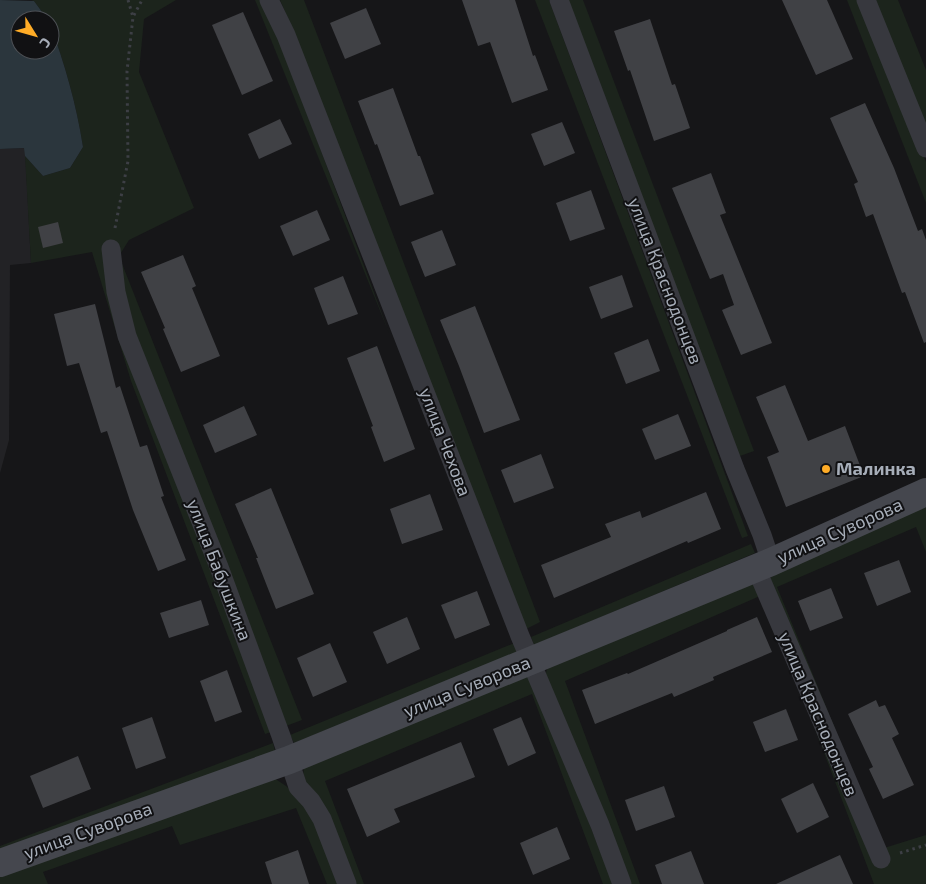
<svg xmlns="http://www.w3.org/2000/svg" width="926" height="884" font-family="'Exo 2',sans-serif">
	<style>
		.built { fill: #222225 }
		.green { fill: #1c241c }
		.water { fill: #2b363d }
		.building { fill: #404145 }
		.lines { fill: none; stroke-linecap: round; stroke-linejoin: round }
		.path { stroke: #3d3f45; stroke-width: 3; stroke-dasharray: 2.5 4; stroke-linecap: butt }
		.street { stroke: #37383e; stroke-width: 19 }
		.secondary { stroke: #45474e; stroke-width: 28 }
		.poi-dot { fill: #ffac27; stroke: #111113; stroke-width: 2 }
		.labels { text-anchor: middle; stroke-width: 4; stroke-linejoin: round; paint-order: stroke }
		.street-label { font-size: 18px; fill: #a7aeb9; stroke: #111113 }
		.poi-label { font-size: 18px; font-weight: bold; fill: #a7aeb9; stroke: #111113; text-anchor: start }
	</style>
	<rect width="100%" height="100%" fill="#161618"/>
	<path class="built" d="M 25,148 L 31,263 L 10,265 L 9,440 L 0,473 L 0,149 Z"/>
	<g class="green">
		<path d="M 31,0 L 176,0 L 144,19 L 139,72 L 194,208 L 129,240 L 119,256 L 302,720 L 286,726 L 224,557 L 134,338 L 119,293 L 115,257 L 107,257 L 112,293 L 124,335 L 271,732 L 265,734 L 131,381 L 92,252 L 31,263 L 25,156 L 43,176 L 70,168 L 83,147 C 76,103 65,65 50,24 L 50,20 L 48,20 L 34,1 Z"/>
		<path d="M 255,0 L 262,0 L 279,38 L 389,333 Z"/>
		<path d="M 280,0 L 304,0 L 540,622 L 526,629 L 294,32 Z"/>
		<path d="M 535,0 L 549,0 L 748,536 L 742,538 Z"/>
		<path d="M 567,0 L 583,0 L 754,451 L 737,457 Z"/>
		<path d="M 847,0 L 861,0 L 926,162 L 926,203 Z"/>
		<path d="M 872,0 L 898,0 L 926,70 L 926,133 Z"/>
		<path d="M 926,504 L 926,552 L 916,527 L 777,587 L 884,848 L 926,835 L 926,884 L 874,884 L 802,695 L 760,596 L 565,681 L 640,884 L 625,884 L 545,677 L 548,665 L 752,581 L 769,585 L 772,573 Z"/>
		<path d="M 751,544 L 755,553 L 534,645 L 531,637 Z"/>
		<path d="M 517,642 L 520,651 L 294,743 L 290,735 Z"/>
		<path d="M 524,675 L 533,680 L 613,884 L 603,884 L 532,694 L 325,781 L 364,884 L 355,884 L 303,783 L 304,764 Z"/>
		<path d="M 273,743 L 275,751 L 0,853 L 0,846 Z"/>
		<path d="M 271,776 L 286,786 L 306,805 L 341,884 L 327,884 L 296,808 L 180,845 L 172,826 L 43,872 L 48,884 L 0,884 L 0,874 Z"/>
	</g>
	<path class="water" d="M 0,0 L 34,1 L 48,20 L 20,20 L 20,50 L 50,50 L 50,24 C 65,65 76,103 83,147 L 70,168 L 43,176 L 25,156 L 24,148 L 0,149 Z"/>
	<g class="building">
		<path d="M 462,0 L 515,0 L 533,56 L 535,55 L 548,90 L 512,103 L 490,42 L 478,46 Z"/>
		<path d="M 782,0 L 827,0 L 853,59 L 816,75 Z"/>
		<path d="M 366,8 L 381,44 L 345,59 L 330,23 Z"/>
		<path d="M 243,12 L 273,81 L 242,95 L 212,25 Z"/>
		<path d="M 650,19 L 672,85 L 675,84 L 690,128 L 654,141 L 630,70 L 628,71 L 614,31 Z"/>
		<path d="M 393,88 L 418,156 L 420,156 L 434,194 L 400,206 L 377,144 L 375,145 L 358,101 Z"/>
		<path d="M 865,103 L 894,168 L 918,231 L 922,229 L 926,240 L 926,342 L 924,343 L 905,292 L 902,293 L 873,214 L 866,217 L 854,184 L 858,182 L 830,118 Z"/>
		<path d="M 280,119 L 292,144 L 259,159 L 248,134 Z"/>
		<path d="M 562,122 L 575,153 L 544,166 L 531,134 Z"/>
		<path d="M 711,173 L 726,213 L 720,215 L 772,343 L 741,355 L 722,310 L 734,305 L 723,274 L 710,279 L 672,188 Z"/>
		<path d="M 591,190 L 605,229 L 570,241 L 556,203 Z"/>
		<path d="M 317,210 L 330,240 L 293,256 L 280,226 Z"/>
		<path d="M 58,222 L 63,243 L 43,248 L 38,227 Z"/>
		<path d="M 442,230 L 456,265 L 425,277 L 411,242 Z"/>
		<path d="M 183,255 L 196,286 L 192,288 L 220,356 L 181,372 L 163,329 L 165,328 L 141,272 Z"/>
		<path d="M 622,275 L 633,307 L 601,319 L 589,287 Z"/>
		<path d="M 343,276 L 358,314 L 328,325 L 314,288 Z"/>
		<path d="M 95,304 L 116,388 L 120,386 L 140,447 L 147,445 L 164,496 L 161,497 L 186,560 L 158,571 L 133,510 L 107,431 L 101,433 L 79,363 L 67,366 L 54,314 Z"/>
		<path d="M 475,306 L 520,420 L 484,433 L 459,366 L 440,320 Z"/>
		<path d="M 648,339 L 660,371 L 626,384 L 614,353 Z"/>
		<path d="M 377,346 L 415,449 L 384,462 L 371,427 L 373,426 L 347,358 Z"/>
		<path d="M 785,385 L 808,441 L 845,426 L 864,476 L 786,507 L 767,457 L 779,452 L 756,397 Z"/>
		<path d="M 244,406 L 257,435 L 215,453 L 203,425 Z"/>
		<path d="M 678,414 L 691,446 L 655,460 L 642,429 Z"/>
		<path d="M 541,454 L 554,488 L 514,503 L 501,470 Z"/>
		<path d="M 271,488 L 314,594 L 276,609 L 256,558 L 258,558 L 235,504 Z"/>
		<path d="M 706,492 L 721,529 L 688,543 L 687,541 L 554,598 L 541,565 L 611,537 L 605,524 L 640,511 L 642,518 Z"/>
		<path d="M 430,494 L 443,530 L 402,544 L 390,509 Z"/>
		<path d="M 899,560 L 911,592 L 877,606 L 864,573 Z"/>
		<path d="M 831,588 L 843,618 L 810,631 L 798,601 Z"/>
		<path d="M 477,591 L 490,625 L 455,639 L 441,605 Z"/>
		<path d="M 201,600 L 209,625 L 169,638 L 160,613 Z"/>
		<path d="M 407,617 L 420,649 L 387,664 L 373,632 Z"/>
		<path d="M 757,617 L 772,652 L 713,677 L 714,680 L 674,697 L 672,693 L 595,724 L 582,690 L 627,673 L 628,674 L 727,631 L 727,630 Z"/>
		<path d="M 330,643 L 347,682 L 313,697 L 297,658 Z"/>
		<path d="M 227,670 L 242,712 L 215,722 L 200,681 Z"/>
		<path d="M 876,700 L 879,707 L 885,705 L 899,734 L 892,738 L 914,785 L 883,799 L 869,769 L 873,767 L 848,714 Z"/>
		<path d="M 786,709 L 798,740 L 765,752 L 753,722 Z"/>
		<path d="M 152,717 L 166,758 L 136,769 L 122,728 Z"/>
		<path d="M 521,717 L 536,753 L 508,766 L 493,729 Z"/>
		<path d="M 461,742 L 475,777 L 394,809 L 400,822 L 367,837 L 347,789 Z"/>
		<path d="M 78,756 L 91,789 L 43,808 L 30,776 Z"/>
		<path d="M 813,783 L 829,817 L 797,833 L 781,799 Z"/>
		<path d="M 664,786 L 675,817 L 636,831 L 625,800 Z"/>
		<path d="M 557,827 L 570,859 L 533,875 L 520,843 Z"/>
		<path d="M 298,850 L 309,884 L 272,884 L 265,862 Z"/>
		<path d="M 691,851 L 704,884 L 662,884 L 655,865 Z"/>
		<path d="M 840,855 L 853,884 L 776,884 Z"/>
	</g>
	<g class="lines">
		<g class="path">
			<path d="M 128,0 L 133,17"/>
			<path d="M 115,228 L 128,161 L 127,71 L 133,17 L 142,0"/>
			<path d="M 900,853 L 926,845"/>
		</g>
		<g class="street">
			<path d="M 269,0 L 286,35 L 520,636 L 600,825 L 622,884"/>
			<path d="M 559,0 L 735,469 L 762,535 L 771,562"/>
			<path d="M 866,0 L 926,148"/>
			<path d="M 111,249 L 116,292 L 127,336 L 219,567 L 281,736 L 298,787 L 311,801 L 322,819 L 347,884"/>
			<path d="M 756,568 L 881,859"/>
		</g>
		<path class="secondary" d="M 0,863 L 289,760 L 771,562 L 926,492"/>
	</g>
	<circle class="poi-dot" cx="826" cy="469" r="5"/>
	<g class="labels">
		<g class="street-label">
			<text transform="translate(665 281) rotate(69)" y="6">улица Краснодонцев</text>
			<text transform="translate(445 442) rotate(69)" y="6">улица Чехова</text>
			<text transform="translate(840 531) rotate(-24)" y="6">улица Суворова</text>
			<text transform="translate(219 570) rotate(69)" y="6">улица Бабушкина</text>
			<text transform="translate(467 687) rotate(-22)" y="6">улица Суворова</text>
			<text transform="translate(818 714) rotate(67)" y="6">улица Краснодонцев</text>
			<text transform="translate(88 831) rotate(-20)" y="6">улица Суворова</text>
		</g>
		<g class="poi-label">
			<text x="836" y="475">Малинка</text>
		</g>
	</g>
	<g transform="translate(35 35) rotate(127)"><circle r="24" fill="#111113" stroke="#4d5055"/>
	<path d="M0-4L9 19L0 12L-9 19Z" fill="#ffac27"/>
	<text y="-8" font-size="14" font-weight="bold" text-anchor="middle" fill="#a7aeb9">С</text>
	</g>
</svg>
